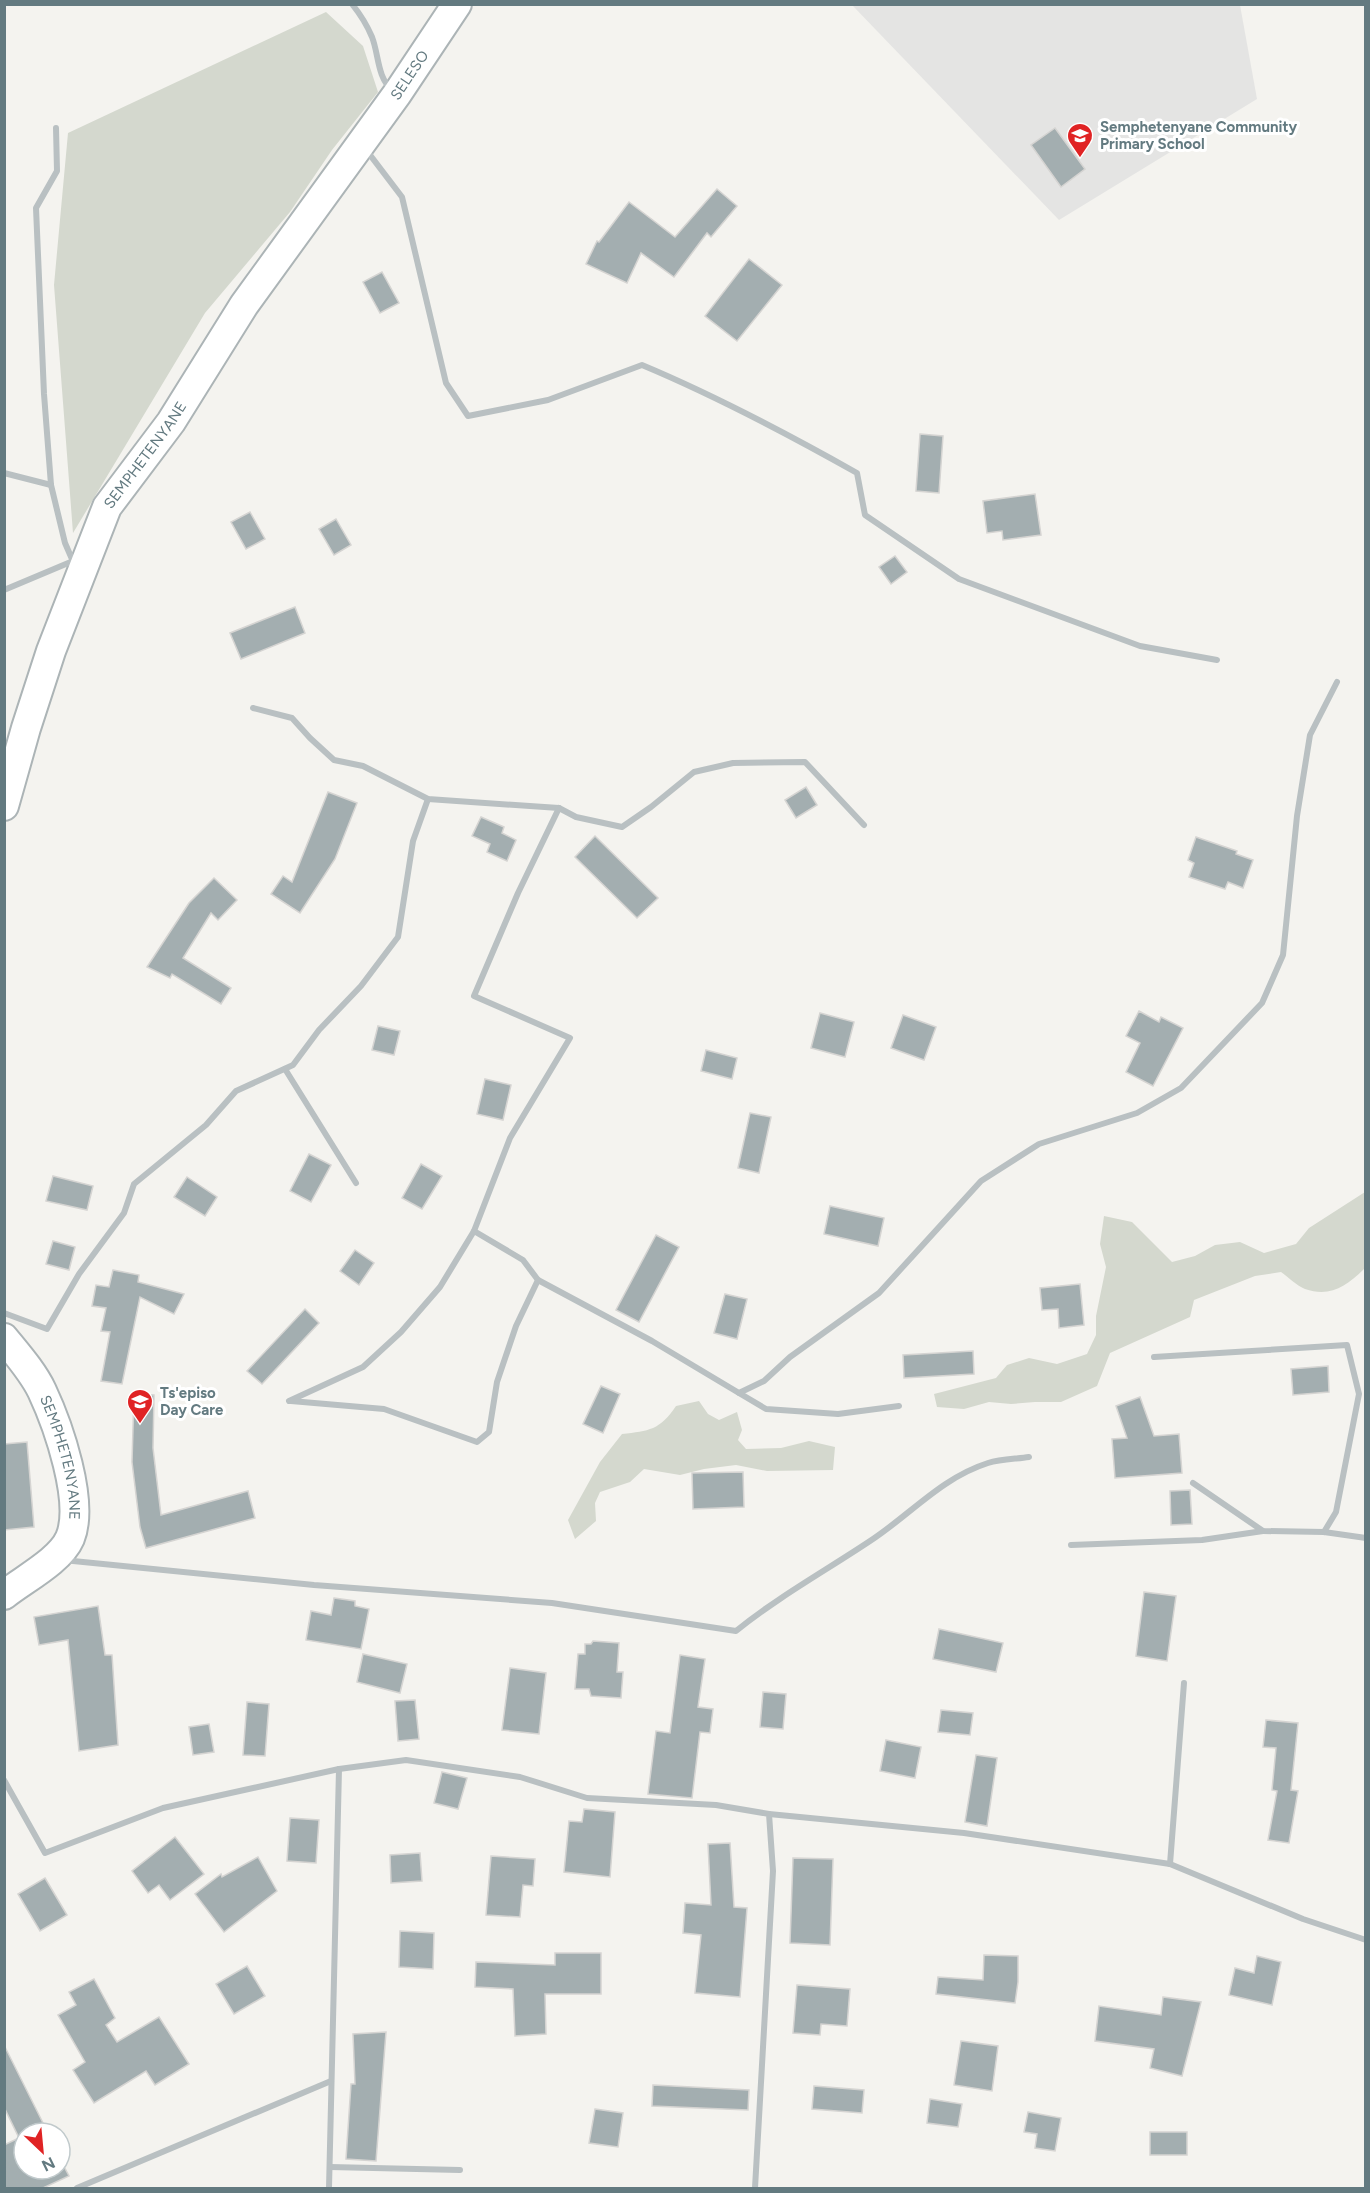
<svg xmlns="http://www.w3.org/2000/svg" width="1370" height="2193" font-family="Figtree,sans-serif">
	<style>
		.built { fill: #e4e4e3 }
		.green { fill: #d4d8ce }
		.building { fill: #a3aeb0; stroke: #d5d4d2; stroke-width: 1.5 }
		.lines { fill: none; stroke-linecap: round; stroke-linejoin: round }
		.secondary-casing { stroke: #acb4b6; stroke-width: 32 }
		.street { stroke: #b9c0c2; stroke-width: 6 }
		.secondary { stroke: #fff; stroke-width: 28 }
		.labels { text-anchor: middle; stroke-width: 6; stroke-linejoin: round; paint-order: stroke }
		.street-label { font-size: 15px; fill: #637a80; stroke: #fff }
		.poi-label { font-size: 15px; font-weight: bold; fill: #637a80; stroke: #fff; text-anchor: start }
	</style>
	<rect width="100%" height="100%" fill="#f4f3ef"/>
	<path class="built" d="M 852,5 L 1240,5 L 1257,99 L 1059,220 Z"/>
	<g class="green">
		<path d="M 326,12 L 363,46 L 378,92 L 332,150 L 290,212 L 205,313 L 73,533 L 54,285 L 68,133 Z"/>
		<path d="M 1365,1192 L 1365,1268 C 1348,1285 1331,1298 1305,1289 C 1297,1286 1288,1277 1281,1272 L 1255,1276 L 1194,1300 L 1190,1317 L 1110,1353 L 1097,1386 L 1061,1402 L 1035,1402 L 1011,1404 L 989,1402 L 964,1409 L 937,1407 L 934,1394 L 996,1378 L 1007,1365 L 1029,1358 L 1057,1364 L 1087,1354 L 1096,1335 L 1096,1316 L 1106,1267 L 1100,1244 L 1104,1216 L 1132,1222 L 1172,1262 L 1195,1256 L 1215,1245 L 1240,1242 L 1264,1253 L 1296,1244 L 1309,1228 Z"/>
		<path d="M 699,1401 L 708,1414 L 719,1420 L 737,1412 L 742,1430 L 738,1440 L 746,1449 L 781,1448 L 809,1441 L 835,1447 L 833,1470 L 767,1471 L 736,1465 L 704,1469 L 680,1475 L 644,1469 L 630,1482 L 600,1492 L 595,1503 L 596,1521 L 575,1539 L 568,1520 L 600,1462 L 622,1434 C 649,1431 660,1430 676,1406 Z"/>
	</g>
	<g class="building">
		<path d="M 1055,128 L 1085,169 L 1061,187 L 1031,145 Z"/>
		<path d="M 717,189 L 737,206 L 711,237 L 707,233 L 674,277 L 641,253 L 627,283 L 586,264 L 597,241 L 599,242 L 629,202 L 675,237 Z"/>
		<path d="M 749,259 L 782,285 L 737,341 L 705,316 Z"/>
		<path d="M 382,272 L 399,303 L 380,313 L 363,282 Z"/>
		<path d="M 920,434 L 943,436 L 939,493 L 916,491 Z"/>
		<path d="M 1035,494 L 1041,535 L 1003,540 L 1002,531 L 987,533 L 983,501 Z"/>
		<path d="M 250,512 L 265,539 L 246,549 L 231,522 Z"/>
		<path d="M 336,519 L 351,545 L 334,555 L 319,529 Z"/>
		<path d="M 895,556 L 907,572 L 891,584 L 879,567 Z"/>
		<path d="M 295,607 L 305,633 L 241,659 L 230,633 Z"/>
		<path d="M 806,787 L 817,805 L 796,818 L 785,800 Z"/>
		<path d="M 328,792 L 357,803 L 335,859 L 300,913 L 271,894 L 283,876 L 292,882 Z"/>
		<path d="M 481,817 L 504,827 L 502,833 L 516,840 L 507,861 L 487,852 L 490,844 L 472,836 Z"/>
		<path d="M 595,836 L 658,898 L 637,918 L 575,857 Z"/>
		<path d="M 1196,837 L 1237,851 L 1236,854 L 1253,860 L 1243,888 L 1228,882 L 1225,889 L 1189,877 L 1194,863 L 1188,860 Z"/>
		<path d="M 214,878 L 237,900 L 218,920 L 211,913 L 183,958 L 231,988 L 221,1004 L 172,974 L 170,978 L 147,967 L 189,903 Z"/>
		<path d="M 1139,1011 L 1159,1022 L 1161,1017 L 1183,1028 L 1153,1086 L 1126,1072 L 1140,1043 L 1126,1036 Z"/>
		<path d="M 820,1013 L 854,1022 L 845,1057 L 811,1048 Z"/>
		<path d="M 903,1015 L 936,1027 L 924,1060 L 891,1048 Z"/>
		<path d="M 378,1026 L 400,1031 L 394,1055 L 372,1050 Z"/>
		<path d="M 706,1050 L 737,1058 L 732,1079 L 701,1071 Z"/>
		<path d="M 485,1079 L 511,1085 L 503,1120 L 477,1114 Z"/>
		<path d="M 750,1113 L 771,1117 L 759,1173 L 738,1168 Z"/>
		<path d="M 309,1154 L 331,1165 L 311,1202 L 290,1191 Z"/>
		<path d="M 421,1164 L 442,1176 L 422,1209 L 402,1198 Z"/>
		<path d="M 53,1176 L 93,1186 L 87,1210 L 46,1201 Z"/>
		<path d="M 187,1177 L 217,1197 L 205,1216 L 174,1197 Z"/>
		<path d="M 830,1206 L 884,1218 L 878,1246 L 824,1234 Z"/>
		<path d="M 656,1235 L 679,1247 L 639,1322 L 616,1310 Z"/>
		<path d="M 53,1241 L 75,1247 L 69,1270 L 46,1264 Z"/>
		<path d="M 355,1250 L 374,1263 L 359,1285 L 340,1271 Z"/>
		<path d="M 113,1270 L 139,1275 L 138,1282 L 184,1294 L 174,1314 L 140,1297 L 122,1384 L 101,1381 L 110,1332 L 101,1331 L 106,1308 L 92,1306 L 96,1285 L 109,1287 Z"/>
		<path d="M 1080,1284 L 1084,1325 L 1059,1328 L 1058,1309 L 1042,1310 L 1040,1288 Z"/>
		<path d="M 725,1294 L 747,1299 L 737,1339 L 714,1333 Z"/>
		<path d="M 305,1309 L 319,1323 L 262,1384 L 247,1371 Z"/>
		<path d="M 973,1351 L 974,1374 L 904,1378 L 903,1355 Z"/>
		<path d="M 1328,1366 L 1329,1392 L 1293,1395 L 1291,1369 Z"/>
		<path d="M 601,1386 L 620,1394 L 603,1433 L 583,1424 Z"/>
		<path d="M 134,1394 L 154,1395 L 153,1448 L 161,1515 L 248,1491 L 255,1518 L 146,1548 L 140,1527 L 132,1462 Z"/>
		<path d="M 1140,1397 L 1154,1436 L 1179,1434 L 1182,1473 L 1115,1478 L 1112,1439 L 1127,1438 L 1116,1406 Z"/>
		<path d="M 27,1442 L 34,1527 L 4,1530 L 4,1444 Z"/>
		<path d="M 743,1472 L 744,1507 L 693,1509 L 692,1473 Z"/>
		<path d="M 1190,1490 L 1192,1524 L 1171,1525 L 1170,1491 Z"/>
		<path d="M 1144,1592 L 1176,1596 L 1167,1661 L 1136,1656 Z"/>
		<path d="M 334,1598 L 355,1601 L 355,1606 L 369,1609 L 361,1649 L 306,1640 L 311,1611 L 331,1615 Z"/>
		<path d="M 98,1606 L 105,1655 L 112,1655 L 118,1745 L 79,1751 L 68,1640 L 39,1645 L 34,1617 Z"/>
		<path d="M 939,1629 L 1003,1643 L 996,1672 L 933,1659 Z"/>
		<path d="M 593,1641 L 619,1643 L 617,1672 L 623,1672 L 621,1698 L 591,1696 L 589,1689 L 575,1689 L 578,1654 L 585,1654 L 585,1644 L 591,1644 Z"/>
		<path d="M 363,1654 L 407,1664 L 400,1693 L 357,1682 Z"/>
		<path d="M 680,1655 L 705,1659 L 698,1707 L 713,1709 L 710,1733 L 700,1732 L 692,1798 L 648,1794 L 656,1731 L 670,1733 Z"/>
		<path d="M 510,1668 L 546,1673 L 539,1734 L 502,1730 Z"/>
		<path d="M 763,1692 L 786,1694 L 783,1729 L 760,1727 Z"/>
		<path d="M 415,1700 L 419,1739 L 398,1741 L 395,1701 Z"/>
		<path d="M 247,1702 L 269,1704 L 265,1756 L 243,1755 Z"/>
		<path d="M 941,1710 L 973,1713 L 970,1735 L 938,1732 Z"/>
		<path d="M 1266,1720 L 1298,1723 L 1291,1790 L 1298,1791 L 1289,1843 L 1268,1840 L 1277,1791 L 1272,1790 L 1276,1748 L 1263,1747 Z"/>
		<path d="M 209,1724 L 214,1752 L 193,1755 L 189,1727 Z"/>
		<path d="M 886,1740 L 921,1747 L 915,1778 L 880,1771 Z"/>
		<path d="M 976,1755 L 997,1758 L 987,1826 L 965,1822 Z"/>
		<path d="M 442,1772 L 467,1778 L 458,1809 L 434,1803 Z"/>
		<path d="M 584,1809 L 615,1812 L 610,1877 L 564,1872 L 569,1821 L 582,1822 Z"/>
		<path d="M 290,1818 L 319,1820 L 316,1863 L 287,1861 Z"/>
		<path d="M 175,1837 L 204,1874 L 170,1900 L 159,1885 L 148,1893 L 132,1871 Z"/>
		<path d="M 730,1843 L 734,1907 L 747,1908 L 740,1997 L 695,1993 L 701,1935 L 683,1933 L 685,1903 L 711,1905 L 708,1844 Z"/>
		<path d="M 420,1853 L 422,1881 L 391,1883 L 390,1855 Z"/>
		<path d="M 491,1856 L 535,1859 L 533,1886 L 523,1885 L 520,1917 L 486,1915 Z"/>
		<path d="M 258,1857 L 277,1891 L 224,1932 L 195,1894 L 221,1874 L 222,1877 Z"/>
		<path d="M 793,1858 L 833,1859 L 830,1945 L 790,1943 Z"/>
		<path d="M 45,1878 L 67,1915 L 40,1931 L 18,1894 Z"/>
		<path d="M 400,1931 L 434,1933 L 433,1969 L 399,1967 Z"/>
		<path d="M 555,1953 L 601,1953 L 601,1994 L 545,1994 L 546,2034 L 515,2036 L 513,1989 L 475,1987 L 476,1962 L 555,1965 Z"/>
		<path d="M 984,1955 L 1018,1956 L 1018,1982 L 1015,2003 L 936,1994 L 938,1977 L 983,1980 Z"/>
		<path d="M 1257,1956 L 1281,1962 L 1272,2005 L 1229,1995 L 1235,1968 L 1254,1973 Z"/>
		<path d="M 247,1966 L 265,1996 L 234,2014 L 216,1984 Z"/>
		<path d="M 94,1979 L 115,2018 L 106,2025 L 117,2042 L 159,2017 L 189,2064 L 155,2085 L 146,2071 L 94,2103 L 73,2070 L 85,2062 L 58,2015 L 76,2005 L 69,1992 Z"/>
		<path d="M 797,1985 L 850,1989 L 847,2026 L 821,2024 L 820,2035 L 793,2033 Z"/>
		<path d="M 1163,1997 L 1201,2002 L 1182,2076 L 1150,2068 L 1154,2049 L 1095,2041 L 1099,2006 L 1161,2015 Z"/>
		<path d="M 386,2032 L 376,2161 L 346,2159 L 351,2084 L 355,2084 L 353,2034 Z"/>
		<path d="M 961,2041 L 998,2046 L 992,2091 L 954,2085 Z"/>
		<path d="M 4,2045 L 48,2133 L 24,2133 L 24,2169 L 60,2169 L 60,2159 L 69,2176 L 43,2188 L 4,2188 L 4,2145 L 19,2138 L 4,2107 Z"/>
		<path d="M 653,2085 L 749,2090 L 748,2110 L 652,2106 Z"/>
		<path d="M 814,2086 L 864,2090 L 862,2113 L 812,2109 Z"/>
		<path d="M 930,2099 L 962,2104 L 958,2127 L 927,2123 Z"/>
		<path d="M 595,2109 L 623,2113 L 618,2147 L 589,2143 Z"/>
		<path d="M 1028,2112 L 1061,2118 L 1055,2151 L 1035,2148 L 1037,2134 L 1024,2132 Z"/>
		<rect x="1150" y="2132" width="37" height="23"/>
	</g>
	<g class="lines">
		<defs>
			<g id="secondary">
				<path id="s1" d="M 4,806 L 26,728 L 51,651 L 107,507 L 171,422 L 244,305 L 397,94 L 457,4"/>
				<path id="s2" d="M 4,1338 C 17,1354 33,1372 42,1391 C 58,1425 85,1502 70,1538 C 60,1561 24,1579 4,1595"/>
			</g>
		</defs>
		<use href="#secondary" class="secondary-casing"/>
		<g class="street">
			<path d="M 352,4 C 360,14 367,25 372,37 C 379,55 377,77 392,90"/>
			<path d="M 56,128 L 57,171 L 36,208 L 44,394 L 51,485 L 65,543 L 75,566"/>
			<path d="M 367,151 L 402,197 L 446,383 L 468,416 L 548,400 L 642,365 C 716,396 786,433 857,473 L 865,515 L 959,579 L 1140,646 L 1217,660"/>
			<path d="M 4,473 L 51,485"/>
			<path d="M 4,590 L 73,561"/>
			<path d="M 253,708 L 292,718 L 310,738 L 334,760 L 363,766 L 428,799 L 559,808 L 576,817 L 622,827 L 651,807 L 694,772 L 733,763 L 805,762 L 864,825"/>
			<path d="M 285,1069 L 356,1183"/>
			<path d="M 474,1231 L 523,1260 L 538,1280 L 652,1341 L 739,1393 L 764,1381 L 790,1357 L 879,1293 L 981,1181 L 1039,1144 L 1137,1113 L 1181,1088 L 1262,1003 L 1283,955 L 1297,816 L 1310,735 L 1337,682"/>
			<path d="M 4,1313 L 47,1329 L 79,1274 L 124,1213 L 134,1184 L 206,1125 L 236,1091 L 293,1065 L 319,1030 L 361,986 L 398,937 L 413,841 L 428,799"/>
			<path d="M 1154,1357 L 1347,1345 L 1359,1394 L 1336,1512 L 1324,1532"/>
			<path d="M 739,1393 L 766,1409 L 838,1414 L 899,1406"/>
			<path d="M 289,1401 L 363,1367 L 401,1332 L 440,1287 L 474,1231 L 510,1138 L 570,1038 L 474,996 L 518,893 L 559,808"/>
			<path d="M 291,1401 L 384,1409 L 477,1442 L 489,1432 L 497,1382 L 516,1326 L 538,1280"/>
			<path d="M 1193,1483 L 1263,1531 L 1324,1532 L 1366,1538"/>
			<path d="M 1071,1545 L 1202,1540 L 1263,1531"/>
			<path d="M 63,1560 L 314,1585 L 552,1603 L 736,1631 C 778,1597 825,1571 870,1541 C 910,1515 941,1478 988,1463 C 1001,1459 1016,1459 1029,1457"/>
			<path d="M 4,1780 L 45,1853 L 163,1808 L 339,1769 L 406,1760 L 520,1777 L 587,1798 L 716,1805 L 769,1814 L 773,1871 L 755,2188"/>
			<path d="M 769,1814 L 964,1833 L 1170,1864 L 1303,1919 L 1366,1940"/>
			<path d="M 1170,1864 L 1184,1683"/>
			<path d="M 330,2167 L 460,2170"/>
			<path d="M 77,2188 L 331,2081"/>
			<path d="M 329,2188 L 339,1769"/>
		</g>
		<use href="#secondary" class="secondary"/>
	</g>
	<defs>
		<symbol id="school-pin" viewBox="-11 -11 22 30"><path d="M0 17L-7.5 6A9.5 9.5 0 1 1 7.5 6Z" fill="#e02324" stroke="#fff"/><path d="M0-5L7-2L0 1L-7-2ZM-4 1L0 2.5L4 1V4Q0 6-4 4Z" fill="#fff"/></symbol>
	</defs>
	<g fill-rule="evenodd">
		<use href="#school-pin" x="1065" y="121" width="30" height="40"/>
		<use href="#school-pin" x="125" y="1387" width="30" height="40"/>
	</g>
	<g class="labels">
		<g class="street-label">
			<text dy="5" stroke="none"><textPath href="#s1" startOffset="844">SELESO</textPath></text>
			<text dy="5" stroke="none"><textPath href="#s1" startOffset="381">SEMPHETENYANE</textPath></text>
			<text dy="5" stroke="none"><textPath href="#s2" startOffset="135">SEMPHETENYANE</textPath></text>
		</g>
		<g class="poi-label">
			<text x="1100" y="132">Semphetenyane Community<tspan x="1100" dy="17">Primary School</tspan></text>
			<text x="160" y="1398">Ts'episo<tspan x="160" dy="17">Day Care</tspan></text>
		</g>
	</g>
	<rect width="1370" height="2193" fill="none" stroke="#637a80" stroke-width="12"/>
	<g transform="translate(42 2151) rotate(154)"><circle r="28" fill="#ffffff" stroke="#c1cacc" stroke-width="1.5"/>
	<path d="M0-4.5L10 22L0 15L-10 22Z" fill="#e02324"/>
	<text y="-9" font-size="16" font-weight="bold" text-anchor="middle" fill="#637a80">N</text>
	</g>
</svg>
